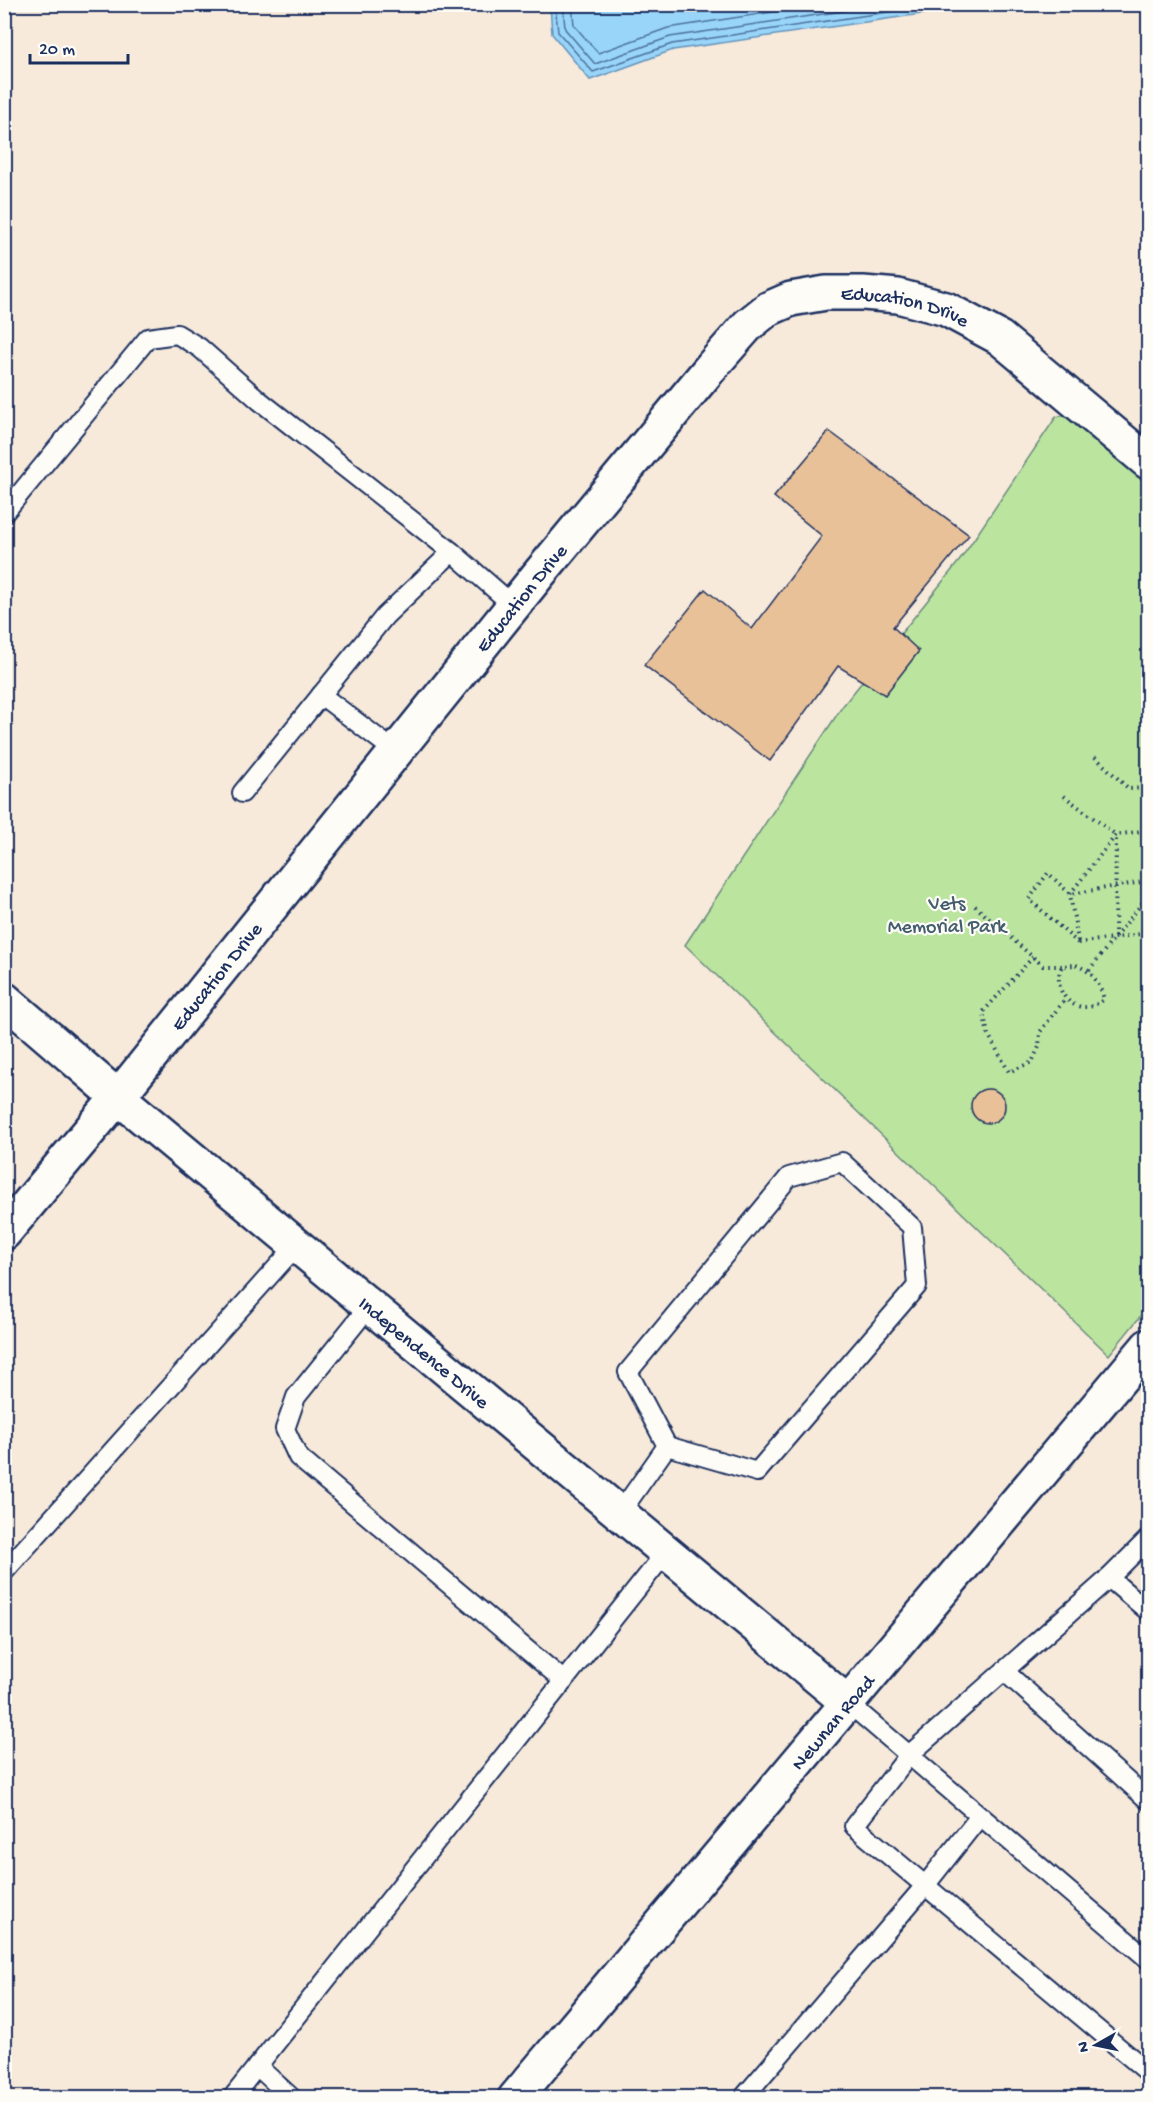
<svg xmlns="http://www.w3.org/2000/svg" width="1153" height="2102" font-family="'Gochi Hand',sans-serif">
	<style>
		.green { fill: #bbe49f; stroke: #6b8a7e; stroke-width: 1.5 }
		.water { fill: #98d5f9; stroke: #6693bb; stroke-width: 1.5 }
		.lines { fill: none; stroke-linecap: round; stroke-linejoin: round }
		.shore { stroke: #4d719c; stroke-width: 1.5 }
		.building { fill: #e9c199; stroke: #1b2f5e; stroke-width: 1.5 }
		.service-casing { stroke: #1b2f5e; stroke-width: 22 }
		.minor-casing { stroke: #1b2f5e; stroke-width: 38 }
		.primary-casing { stroke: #1b2f5e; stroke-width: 38 }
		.path { stroke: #1b2f5e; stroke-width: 4; stroke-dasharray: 1.5 4.5; stroke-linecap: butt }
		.service { stroke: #fdfcf7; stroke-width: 18 }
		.minor { stroke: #fdfcf7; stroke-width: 33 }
		.primary { stroke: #fdfcf7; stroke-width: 33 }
		.labels { text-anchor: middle; stroke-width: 4.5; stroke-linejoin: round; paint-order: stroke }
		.street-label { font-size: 20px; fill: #1b2f5e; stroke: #fdfcf7 }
		.park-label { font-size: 20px; fill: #435c6e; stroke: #fdfcf7 }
	</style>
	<rect width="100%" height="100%" fill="#f7eadb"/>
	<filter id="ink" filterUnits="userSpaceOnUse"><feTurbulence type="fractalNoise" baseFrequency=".0167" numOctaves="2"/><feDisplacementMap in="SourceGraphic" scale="12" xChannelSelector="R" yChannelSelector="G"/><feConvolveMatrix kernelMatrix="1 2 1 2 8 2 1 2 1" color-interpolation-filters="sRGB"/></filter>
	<g filter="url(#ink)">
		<path class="green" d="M 1089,411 L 1148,467 L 1148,1307 L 1109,1355 L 685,945 L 842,707 L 960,560 L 1056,417 Z"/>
		<path class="water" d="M 550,5 L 550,4 L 963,5 L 942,11 L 673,50 L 590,80 L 552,34 Z"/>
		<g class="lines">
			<g class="shore">
				<path d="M 555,4 L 558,32 L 593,72 L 672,44 L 942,4"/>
				<path d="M 563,4 L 565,29 L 595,64 L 670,37 L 890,4"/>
				<path d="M 572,4 L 574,25 L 598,53 L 668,28 L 825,4"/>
			</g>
		</g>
		<g class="building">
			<path d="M 829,431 L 969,535 L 893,627 L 919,651 L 885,695 L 838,666 L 770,761 L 644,665 L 705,589 L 752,629 L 822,536 L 774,497 Z"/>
			<circle cx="988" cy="1106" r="17"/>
		</g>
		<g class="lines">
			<defs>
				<g id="service">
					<path d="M 4,513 L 148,338 L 177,334 L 200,348 L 260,401 L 452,552 L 514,606"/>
					<path d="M 321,695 L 396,752"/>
					<path d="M 242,793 L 385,616 L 452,552"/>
					<path d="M 370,1305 L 296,1397 L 285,1429 L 298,1457 L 564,1681"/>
					<path d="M 620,1513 L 667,1446 L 628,1372 L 789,1177 L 842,1162 L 912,1227 L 917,1286 L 757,1472 L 667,1446"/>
					<path d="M 1148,1539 L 1109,1578 L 909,1755 L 854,1826 L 1148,2072"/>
					<path d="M 4,1572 L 297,1245"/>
					<path d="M 1109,1578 L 1148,1611"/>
					<path d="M 1004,1671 L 1148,1800"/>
					<path d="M 847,1702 L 1148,1959"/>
					<path d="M 257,2066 L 292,2098"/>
					<path d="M 232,2098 L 667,1551"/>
					<path d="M 743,2098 L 924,1887 L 980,1816"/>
				</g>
				<g id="minor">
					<path id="s1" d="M 4,999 L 118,1097 L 847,1702"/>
					<path id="s2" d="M 4,1233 L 118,1097 L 539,574 L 712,366 L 748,325 L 768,309 L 791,299 L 826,293 L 863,293 L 898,296 L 946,309 L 1000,338 L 1148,462"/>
				</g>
				<g id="primary">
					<path id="s3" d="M 515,2098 L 1148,1346"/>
				</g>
			</defs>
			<use href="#service" class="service-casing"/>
			<use href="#minor" class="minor-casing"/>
			<use href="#primary" class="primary-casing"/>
			<g class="path">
				<path d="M 1095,757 L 1129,789 L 1148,788"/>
				<path d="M 1064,796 L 1116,835"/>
				<path d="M 975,906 L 1043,966 L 1062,966"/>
				<path d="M 1115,937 L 1116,836"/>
				<path d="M 1078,941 L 1070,894 L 1116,835 L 1148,830"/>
				<path d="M 1078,943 L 1029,899 L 1048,873 L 1070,894 L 1148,881"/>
				<path d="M 1078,943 L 1148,933"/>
				<path d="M 1033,957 L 983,1012 L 988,1034 L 1009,1072 L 1032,1062 L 1039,1047 L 1040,1032 L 1065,999"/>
				<path d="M 1076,965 C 1093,972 1099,982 1104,999 C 1080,1021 1049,994 1062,966 Z"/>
				<path d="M 1089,970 L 1148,896"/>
			</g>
			<use href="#service" class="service"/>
			<use href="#minor" class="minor"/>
			<use href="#primary" class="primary"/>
		</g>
	</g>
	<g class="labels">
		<g class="street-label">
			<text dy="7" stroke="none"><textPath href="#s2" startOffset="1341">Education Drive</textPath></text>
			<text dy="7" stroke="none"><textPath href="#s2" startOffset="819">Education Drive</textPath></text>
			<text dy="7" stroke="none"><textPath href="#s2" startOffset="333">Education Drive</textPath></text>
			<text dy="7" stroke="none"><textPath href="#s1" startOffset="549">Independence Drive</textPath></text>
			<text dy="7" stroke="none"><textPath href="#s3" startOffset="492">Newnan Road</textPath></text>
		</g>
		<g class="park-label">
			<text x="947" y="909">Vets<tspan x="947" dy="23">Memorial Park</tspan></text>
		</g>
	</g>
	<rect width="1153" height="2102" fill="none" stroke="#fdfcf7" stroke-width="24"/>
	<rect x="12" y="12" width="1129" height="2078" fill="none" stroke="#1b2f5e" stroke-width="2" filter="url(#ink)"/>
	<g transform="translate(1096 2045) rotate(261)" stroke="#fdfcf7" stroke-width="4.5" paint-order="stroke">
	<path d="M0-4.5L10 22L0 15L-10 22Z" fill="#1b2f5e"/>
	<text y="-9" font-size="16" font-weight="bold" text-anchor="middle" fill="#1b2f5e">N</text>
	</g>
	<path d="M30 54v9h98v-9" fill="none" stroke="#1b2f5e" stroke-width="3"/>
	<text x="39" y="54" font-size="18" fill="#1b2f5e" stroke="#fdfcf7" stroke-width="4.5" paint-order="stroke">20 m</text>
</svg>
